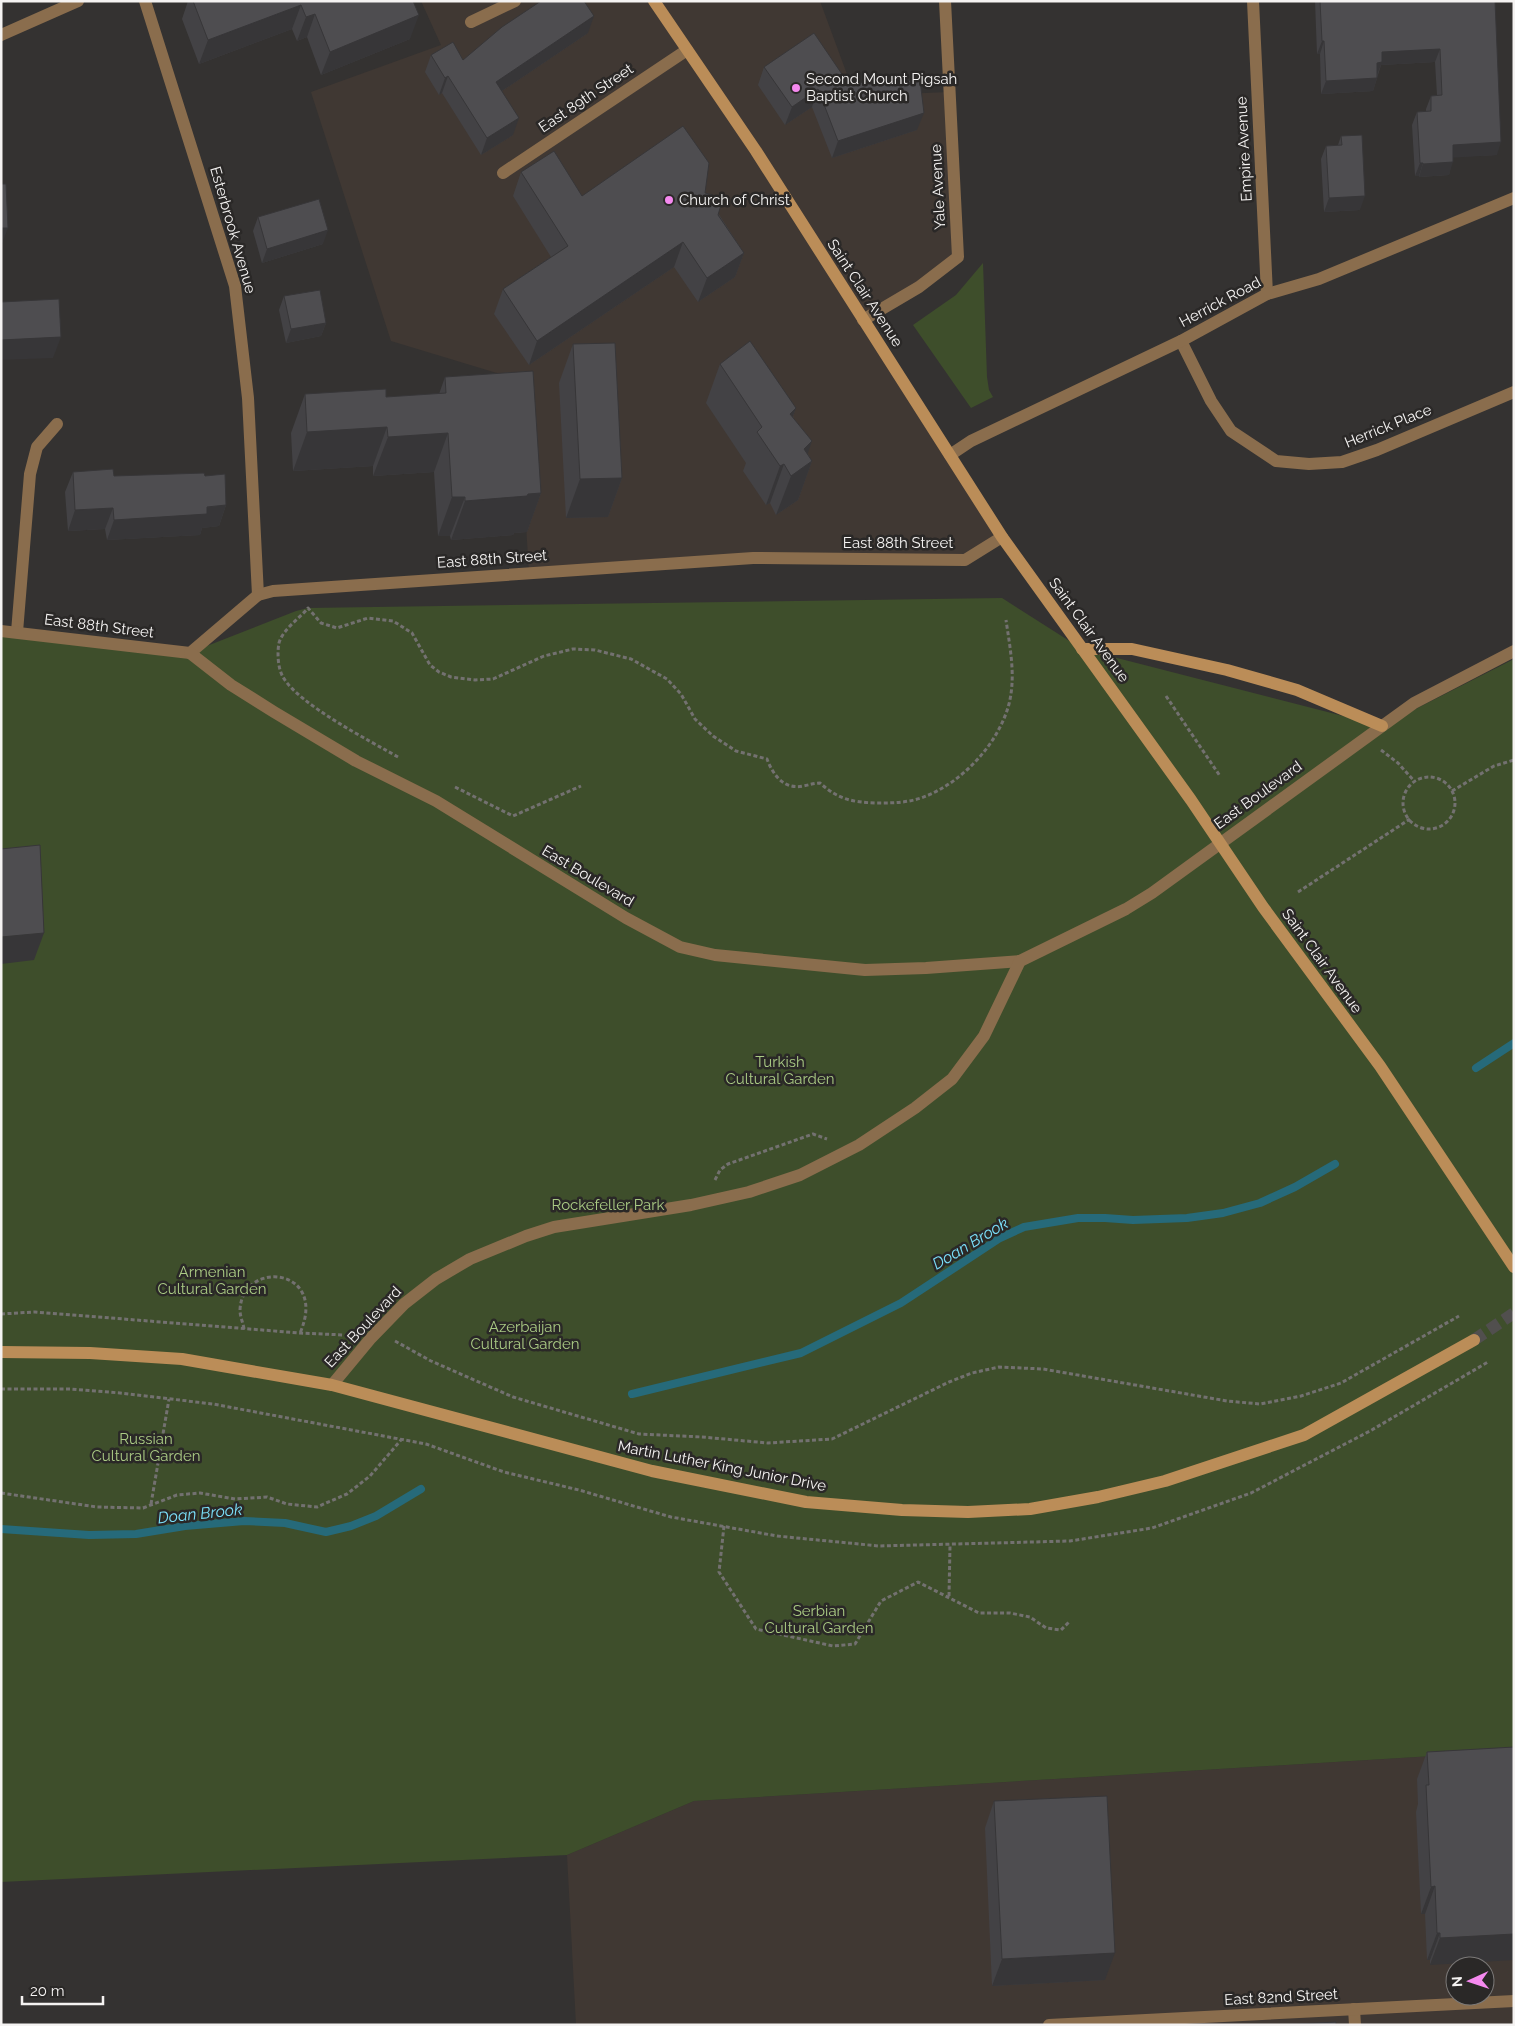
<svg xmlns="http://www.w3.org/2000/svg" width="1515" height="2026" font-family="Raleway,sans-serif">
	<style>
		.built { fill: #403833; fill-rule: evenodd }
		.green { fill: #3e4e2b }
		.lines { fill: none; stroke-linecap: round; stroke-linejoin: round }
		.stream { stroke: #266a7a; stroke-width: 8 }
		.secondary-tunnel { stroke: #514f4e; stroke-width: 12; stroke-dasharray: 12 6; stroke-linecap: butt }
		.path { stroke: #737170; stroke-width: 3; stroke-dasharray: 4 2.5; stroke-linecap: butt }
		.lane { stroke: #8a6d4d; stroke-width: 12 }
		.street { stroke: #8a6d4d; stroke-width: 12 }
		.secondary { stroke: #bb8d58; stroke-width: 12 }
		.wall { fill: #434245 }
		.shaded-wall { fill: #373638 }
		.building { fill: #4e4d50; stroke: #373638 }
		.poi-dot { fill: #f589ef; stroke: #2a2827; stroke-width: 2 }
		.labels { text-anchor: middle; stroke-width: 5; stroke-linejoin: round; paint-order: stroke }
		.poi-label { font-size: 15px; fill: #f5f3f2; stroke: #2a2827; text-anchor: start }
		.street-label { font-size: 15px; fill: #f5f3f2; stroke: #2a2827 }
		.park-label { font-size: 15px; fill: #aacb84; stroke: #2a2827 }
		.water-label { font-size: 16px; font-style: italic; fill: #7be0fa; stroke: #2a2827 }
	</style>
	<rect width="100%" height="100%" fill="#343231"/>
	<g class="built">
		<path d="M 421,1 L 820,1 L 855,96 L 949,92 L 958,257 L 863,320 L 1002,537 L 965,560 L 753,558 L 529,573 L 517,379 L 391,341 L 311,92 L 441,45 Z"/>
		<path d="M 1514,1751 L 1514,2025 L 576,2025 L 567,1855 L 694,1801 ZM 1455,1966 L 1485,1966 L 1485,1996 L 1455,1996 Z"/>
	</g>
	<g class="green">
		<path d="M 983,263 L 987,377 L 989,390 L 993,397 L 971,408 L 913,325 L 956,295 Z"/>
		<path d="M 1002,598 L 1082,649 L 1382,726 L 1514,659 L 1514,1751 L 694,1801 L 567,1855 L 1,1882 L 1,632 L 189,653 L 296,611 L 308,608 Z"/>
	</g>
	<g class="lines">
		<g class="stream">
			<path d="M 1476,1068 L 1514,1043"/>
			<path d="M 632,1394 L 801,1353 L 901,1303 L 1000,1238 L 1024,1227 L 1078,1218 L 1105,1218 L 1133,1220 L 1187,1218 L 1223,1213 L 1260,1203 L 1295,1187 L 1335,1164"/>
			<path d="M 1,1529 L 89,1535 L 136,1534 L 185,1526 L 244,1521 L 285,1523 L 326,1532 L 351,1526 L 376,1516 L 421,1489"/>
		</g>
		<path class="secondary-tunnel" d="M 1474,1340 L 1514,1313"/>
		<g class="path">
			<path d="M 1166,696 L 1220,776"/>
			<path d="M 1381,750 L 1398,763 L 1415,782"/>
			<path d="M 398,757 C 370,741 298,704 283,677 C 278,669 277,653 279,643 C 283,629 299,619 308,608 L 321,623 L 337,628 L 368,618 L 393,621 L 412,633 L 430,665 L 439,672 L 451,677 L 475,680 L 493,679 L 544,656 L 573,649 L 595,650 L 631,659 L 667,679 L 681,694 L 695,719 L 713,736 L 736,751 L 767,759 C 773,775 784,790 803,786 C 809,785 814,783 820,783 C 838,799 851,802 875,803 C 891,803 906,803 921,798 C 961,784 998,745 1009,704 C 1016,676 1010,648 1006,620"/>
			<circle cx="1429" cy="803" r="26"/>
			<path d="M 455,787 L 513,816 L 581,786"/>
			<path d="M 1452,791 L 1494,766 L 1514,760"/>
			<path d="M 1298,892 L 1410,819"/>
			<path d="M 715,1180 L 720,1170 L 728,1164 L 813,1134 L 827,1139"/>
			<path d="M 1,1314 L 35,1312 L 300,1333 L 344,1335"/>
			<path d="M 244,1329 C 243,1322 240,1317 240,1310 C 242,1259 329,1267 300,1333"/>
			<path d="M 395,1341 L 431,1361 L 513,1397 L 639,1434 L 702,1437 L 768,1443 L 832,1439 L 949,1382 L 972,1373 L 999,1367 L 1043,1369 L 1227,1401 L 1260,1404 L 1301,1396 L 1341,1383 L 1459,1316"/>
			<path d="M 1,1389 L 70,1389 L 120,1393 L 213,1404 L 426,1444 L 504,1472 L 579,1490 L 671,1517 L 777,1536 L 879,1546 L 1070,1541 L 1152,1528 L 1251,1493 L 1370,1431 L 1488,1362"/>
			<path d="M 1,1493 L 97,1507 L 143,1508 L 177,1495 L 200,1493 L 235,1499 L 267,1497 L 287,1504 L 317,1507 L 347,1494 L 370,1476 L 401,1440"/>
			<path d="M 151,1504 L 169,1399"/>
			<path d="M 724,1526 L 719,1572 L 756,1629 L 833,1646 L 855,1644 L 881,1601 L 918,1582 L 979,1613 L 1010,1613 L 1030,1617 L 1046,1628 L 1061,1630 L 1070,1621"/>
			<path d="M 949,1596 L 950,1545"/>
		</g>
		<g class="lane">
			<path d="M 471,22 L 515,1"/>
			<path d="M 1181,341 L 1211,401 L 1231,431 L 1276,461 L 1309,464 L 1342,462 L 1377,450 L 1514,392"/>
			<path d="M 17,632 L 30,474 L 37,447 L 57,424"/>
			<path d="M 1354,2009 L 1355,2025"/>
		</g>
		<g class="street">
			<path d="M 145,1 L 235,286 L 248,398 L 258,595"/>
			<path d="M 1253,1 L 1267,294"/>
			<path d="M 1,35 L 78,1"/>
			<path d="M 503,173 L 687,50"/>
			<path d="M 863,320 L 919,287 L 958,257 L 945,1"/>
			<path d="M 950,455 L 971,441 L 1181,341 L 1267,294 L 1319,279 L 1514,198"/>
			<path d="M 1,631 L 190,653 L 258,595 L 273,591 L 753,558 L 965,560 L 1002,537"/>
			<path d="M 190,653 L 231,685 L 274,712 L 356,761 L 436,801 L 626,918 L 680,947 L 715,955 L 865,970 L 926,968 L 1020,961"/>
			<path d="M 332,1385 L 371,1338 L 404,1304 L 436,1279 L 470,1259 L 526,1236 L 554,1227 L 691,1205 L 749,1192 L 800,1175 L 859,1145 L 915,1108 L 952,1079 L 984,1036 L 1020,961 L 1126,909 L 1152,893 L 1414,703 L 1514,651"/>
			<path d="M 1049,2025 L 1514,2001"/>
		</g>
		<g class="secondary">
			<path d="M 654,1 L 756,151 L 1002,537 L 1191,800 L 1263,907 L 1380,1066 L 1514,1267"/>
			<path d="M 1082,649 L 1132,649 L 1227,670 L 1297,690 L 1382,726"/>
			<path d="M 1,1352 L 90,1353 L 182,1359 L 332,1385 L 652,1471 L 806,1502 L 902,1510 L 968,1512 L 1030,1509 L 1098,1497 L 1165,1481 L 1304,1435 L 1474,1340"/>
		</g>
	</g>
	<g class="wall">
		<path d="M 188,1 L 413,1 L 410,39 L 321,75 L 307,37 L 297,41 L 292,29 L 199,64 L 182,19 Z"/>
		<path d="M 1315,1 L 1495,1 L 1497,155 L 1453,157 L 1449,175 L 1419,177 L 1419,176 L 1415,176 L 1412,125 L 1417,112 L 1426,111 L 1426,109 L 1431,96 L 1437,95 L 1435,62 L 1381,65 L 1373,91 L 1321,94 L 1320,54 L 1317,54 Z"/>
		<path d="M 588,33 L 502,91 L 513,135 L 481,155 L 442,93 L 439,95 L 425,72 L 431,55 L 463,60 Z"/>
		<path d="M 764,67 L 848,83 L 917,130 L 832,158 L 812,107 L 785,125 L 758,85 Z"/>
		<path d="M 1341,136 L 1360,210 L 1324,212 L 1321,159 L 1326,146 L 1338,145 Z"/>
		<path d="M 521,172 L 582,196 L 705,193 L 744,253 L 735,277 L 698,302 L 674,267 L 529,365 L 494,314 L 503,289 L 551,257 L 513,196 Z"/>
		<path d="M 258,217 L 323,244 L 262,263 L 253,231 Z"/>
		<path d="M 284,296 L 326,323 L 321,336 L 286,343 L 279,310 Z"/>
		<path d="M 573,344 L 622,478 L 608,517 L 566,518 L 559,383 Z"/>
		<path d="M 720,364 L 796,408 L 793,416 L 808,454 L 812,461 L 798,500 L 776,515 L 770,503 L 766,505 L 743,471 L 746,463 L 706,403 Z"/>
		<path d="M 445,377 L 541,493 L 527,532 L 514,533 L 513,535 L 451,540 L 450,536 L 438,536 L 434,472 L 373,476 L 373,466 L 293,471 L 291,433 L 305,394 L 386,397 L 439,394 Z"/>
		<path d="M 73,472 L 114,476 L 205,476 L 226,505 L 219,526 L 202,528 L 200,535 L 107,540 L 105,529 L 68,531 L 65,492 Z"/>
		<path d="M 1514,1747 L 1430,1965 L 1430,1960 L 1427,1960 L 1425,1914 L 1421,1914 L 1416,1812 L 1418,1804 L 1417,1779 L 1427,1752 Z"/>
		<path d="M 994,1801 L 1105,1980 L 992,1986 L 985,1828 Z"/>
	</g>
	<g class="shaded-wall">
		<path d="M 301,5 L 292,29 L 199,64 L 208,40 Z"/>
		<path d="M 315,14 L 307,37 L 297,41 L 306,17 Z"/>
		<path d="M 419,15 L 410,39 L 321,75 L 330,52 Z"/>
		<path d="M 594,16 L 588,33 L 490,99 L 496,82 Z"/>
		<path d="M 1322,41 L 1324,41 L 1320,54 L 1317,54 Z"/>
		<path d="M 1440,49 L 1435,62 L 1381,65 L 1377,75 L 1372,76 L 1382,52 Z"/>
		<path d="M 448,76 L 442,93 L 439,95 L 445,78 Z"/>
		<path d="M 1377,78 L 1373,91 L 1321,94 L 1326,81 Z"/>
		<path d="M 818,89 L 812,107 L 785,125 L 792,107 Z"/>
		<path d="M 924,113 L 917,130 L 832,158 L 838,141 Z"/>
		<path d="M 519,118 L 513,135 L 481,155 L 487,138 Z"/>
		<path d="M 1501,142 L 1497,155 L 1448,158 L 1453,145 Z"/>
		<path d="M 1453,162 L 1449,175 L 1419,177 L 1423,164 Z"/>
		<path d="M 1420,163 L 1423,163 L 1419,176 L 1415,176 Z"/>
		<path d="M 1365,196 L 1360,210 L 1324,212 L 1329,198 Z"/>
		<path d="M 1,228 L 8,228 L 1,246 Z"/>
		<path d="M 328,230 L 323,244 L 262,263 L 267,249 Z"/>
		<path d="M 683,242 L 674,267 L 529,365 L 537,341 Z"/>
		<path d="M 744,253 L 735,277 L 698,302 L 707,278 Z"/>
		<path d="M 326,323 L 321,336 L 286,343 L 291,329 Z"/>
		<path d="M 61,337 L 53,358 L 1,360 L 1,340 Z"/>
		<path d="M 796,408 L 781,447 L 790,414 Z"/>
		<path d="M 387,427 L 373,466 L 293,471 L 307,432 Z"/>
		<path d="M 448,433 L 434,472 L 373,476 L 388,437 Z"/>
		<path d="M 812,441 L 803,468 L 812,461 L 798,500 L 776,515 L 791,476 L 804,449 Z"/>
		<path d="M 784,464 L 770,503 L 766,505 L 780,466 Z"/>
		<path d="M 622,478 L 608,517 L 566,518 L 580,479 Z"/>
		<path d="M 541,493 L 527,532 L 514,533 L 513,535 L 451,540 L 465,501 Z"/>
		<path d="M 452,497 L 465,497 L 450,536 L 438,536 Z"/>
		<path d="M 226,505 L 219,526 L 202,528 L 200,535 L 107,540 L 114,520 Z"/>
		<path d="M 113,508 L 105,529 L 68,531 L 75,510 Z"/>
		<path d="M 44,933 L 34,960 L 1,964 L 1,937 Z"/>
		<path d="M 1435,1886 L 1425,1914 L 1421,1914 L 1431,1887 Z"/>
		<path d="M 1437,1933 L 1440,1933 L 1430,1960 L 1427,1960 Z"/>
		<path d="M 1514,1934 L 1514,1960 L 1430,1965 L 1440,1938 Z"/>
		<path d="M 1115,1953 L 1105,1980 L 992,1986 L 1002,1959 Z"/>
	</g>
	<g class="building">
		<path d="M 193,1 L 413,1 L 419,15 L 330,52 L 315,14 L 306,17 L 301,5 L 208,40 Z"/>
		<path d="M 541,1 L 584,1 L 594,16 L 496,82 L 519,118 L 487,138 L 448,76 L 445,78 L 431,55 L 453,42 L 463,60 L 502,27 Z"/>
		<path d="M 1320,1 L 1495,1 L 1501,142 L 1453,145 L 1453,162 L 1423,164 L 1423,163 L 1420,163 L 1417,112 L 1431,111 L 1431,96 L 1442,95 L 1440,49 L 1382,52 L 1382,62 L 1377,63 L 1377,78 L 1326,81 L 1324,41 L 1322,41 Z"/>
		<path d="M 814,33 L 848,83 L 920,80 L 924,113 L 838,141 L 818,89 L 792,107 L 764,67 Z"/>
		<path d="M 683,126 L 709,163 L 705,193 L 713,195 L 712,203 L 721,205 L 718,215 L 744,253 L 707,278 L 683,242 L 537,341 L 503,289 L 568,246 L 521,172 L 554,151 L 582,196 Z"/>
		<path d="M 1362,135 L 1365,196 L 1329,198 L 1326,146 L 1342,145 L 1341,136 Z"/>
		<path d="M 1,184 L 6,184 L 8,228 L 1,228 Z"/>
		<path d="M 319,199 L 328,230 L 267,249 L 258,217 Z"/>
		<path d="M 320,290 L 326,323 L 291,329 L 284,296 Z"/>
		<path d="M 59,299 L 61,337 L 1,340 L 1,302 Z"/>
		<path d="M 750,341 L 796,408 L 790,414 L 812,441 L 804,449 L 812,461 L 791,476 L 784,464 L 780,466 L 757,432 L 762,427 L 720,364 Z"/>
		<path d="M 615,343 L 622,478 L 580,479 L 573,344 Z"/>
		<path d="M 533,371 L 541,493 L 528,494 L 527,496 L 465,501 L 465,497 L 452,497 L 448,433 L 388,437 L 387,427 L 307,432 L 305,394 L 386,389 L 386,397 L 446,393 L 445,377 Z"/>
		<path d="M 113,469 L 114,476 L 204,473 L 205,476 L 225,474 L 226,505 L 207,507 L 207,514 L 114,520 L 113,508 L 75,510 L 73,472 Z"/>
		<path d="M 40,845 L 44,933 L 1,937 L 1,849 Z"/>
		<path d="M 1514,1747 L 1514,1934 L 1440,1938 L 1440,1933 L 1437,1933 L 1435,1886 L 1431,1887 L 1426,1785 L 1429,1785 L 1427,1752 Z"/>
		<path d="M 1107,1796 L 1115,1953 L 1002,1959 L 994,1801 Z"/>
		<path d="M 1336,2022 L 1336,2025 L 1279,2025 Z"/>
	</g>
	<g class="poi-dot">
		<circle cx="796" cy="88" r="5"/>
		<circle cx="669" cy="200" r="5"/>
	</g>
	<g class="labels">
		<g class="poi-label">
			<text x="806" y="84">Second Mount Pigsah<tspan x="806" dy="17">Baptist Church</tspan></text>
			<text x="679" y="205">Church of Christ</text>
		</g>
		<g class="street-label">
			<text transform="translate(586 98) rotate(-34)" y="5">East 89th Street</text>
			<text transform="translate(1244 149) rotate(-93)" y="5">Empire Avenue</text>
			<text transform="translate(938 187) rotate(-93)" y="5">Yale Avenue</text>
			<text transform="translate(233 230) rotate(74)" y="5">Esterbrook Avenue</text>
			<text transform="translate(865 293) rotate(57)" y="5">Saint Clair Avenue</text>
			<text transform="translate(1220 302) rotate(-28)" y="5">Herrick Road</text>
			<text transform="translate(1388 426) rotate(-22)" y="5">Herrick Place</text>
			<text x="898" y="548">East 88th Street</text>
			<text transform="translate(492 559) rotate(-4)" y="5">East 88th Street</text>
			<text transform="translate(99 626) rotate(7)" y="5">East 88th Street</text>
			<text transform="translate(1089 630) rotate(54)" y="5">Saint Clair Avenue</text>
			<text transform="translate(1258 795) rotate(-36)" y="5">East Boulevard</text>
			<text transform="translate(588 876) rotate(31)" y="5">East Boulevard</text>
			<text transform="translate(1322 961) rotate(54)" y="5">Saint Clair Avenue</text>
			<text transform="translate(363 1327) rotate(-47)" y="5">East Boulevard</text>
			<text transform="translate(722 1466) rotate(11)" y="5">Martin Luther King Junior Drive</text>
			<text transform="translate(1281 1997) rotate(-3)" y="5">East 82nd Street</text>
		</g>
		<g class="park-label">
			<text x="780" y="1067">Turkish<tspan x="780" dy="17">Cultural Garden</tspan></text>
			<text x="608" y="1210">Rockefeller Park</text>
			<text x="212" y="1277">Armenian<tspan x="212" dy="17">Cultural Garden</tspan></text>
			<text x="525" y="1332">Azerbaijan<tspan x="525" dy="17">Cultural Garden</tspan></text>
			<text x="146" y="1444">Russian<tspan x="146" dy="17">Cultural Garden</tspan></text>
			<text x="819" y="1616">Serbian<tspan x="819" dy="17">Cultural Garden</tspan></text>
		</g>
		<g class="water-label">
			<text transform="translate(970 1243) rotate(-31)" y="6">Doan Brook</text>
			<text transform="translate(200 1513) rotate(-6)" y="6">Doan Brook</text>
		</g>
	</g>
	<rect width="1515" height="2026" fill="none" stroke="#f5f3f2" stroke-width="5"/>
	<g transform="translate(1470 1981) rotate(267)"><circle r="24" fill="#2a2827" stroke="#7b7978"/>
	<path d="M0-4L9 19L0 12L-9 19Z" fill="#f589ef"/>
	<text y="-8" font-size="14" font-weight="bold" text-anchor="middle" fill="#f5f3f2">N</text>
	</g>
	<path d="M22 1996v8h81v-8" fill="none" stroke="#f5f3f2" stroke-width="2.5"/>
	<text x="30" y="1996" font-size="15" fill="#f5f3f2" stroke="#2a2827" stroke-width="4" paint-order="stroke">20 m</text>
</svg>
